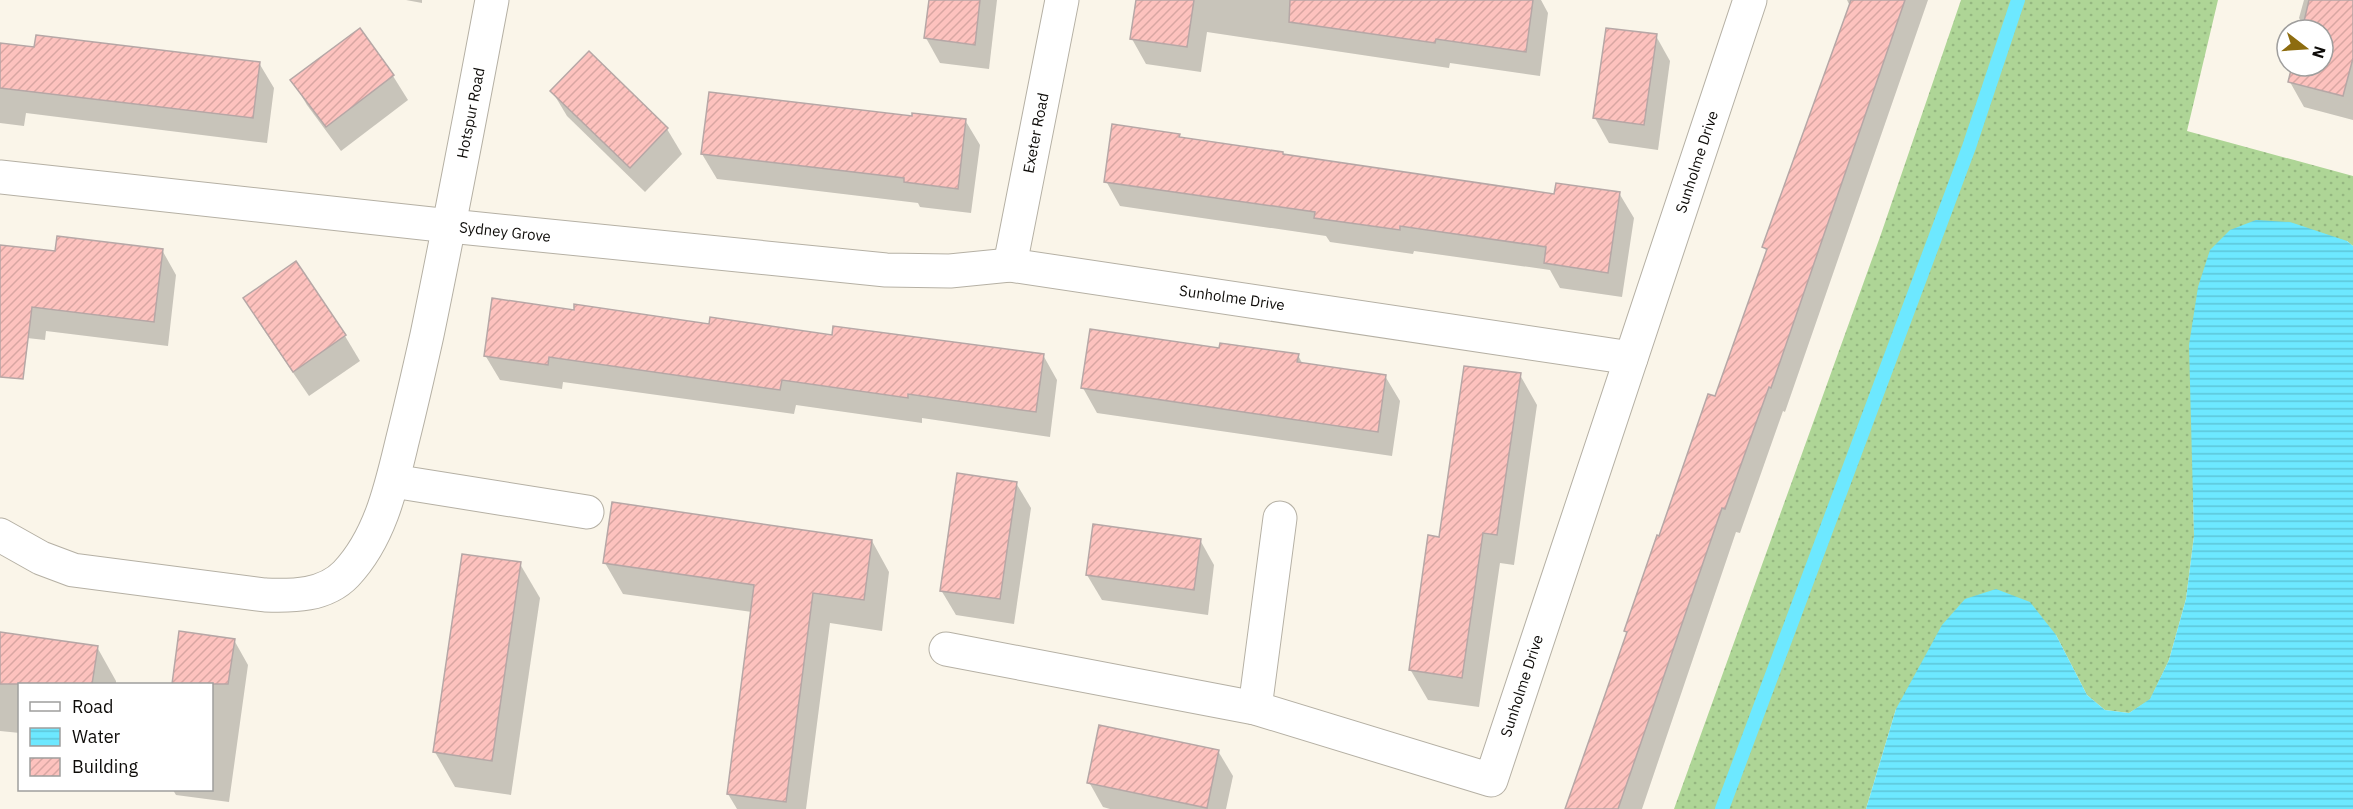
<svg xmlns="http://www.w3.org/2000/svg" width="2353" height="809" font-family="'IBM Plex Sans',sans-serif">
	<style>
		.grass { fill: url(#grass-dots) }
		.water { fill: url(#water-rules) }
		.shadow { fill: #0003 }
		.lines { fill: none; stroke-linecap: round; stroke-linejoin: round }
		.stream { stroke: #6de8ff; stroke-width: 14 }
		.building { fill: url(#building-hatch); stroke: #b6a7a6; stroke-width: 1.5 }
		.minor-casing { stroke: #b5b0a4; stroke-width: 35 }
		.minor { stroke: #fff; stroke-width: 33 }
		.labels { text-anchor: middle; stroke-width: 5; stroke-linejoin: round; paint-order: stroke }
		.street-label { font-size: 15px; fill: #0e0c09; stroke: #fff }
	</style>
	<defs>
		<pattern id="grass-dots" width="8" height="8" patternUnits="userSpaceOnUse" patternTransform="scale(1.5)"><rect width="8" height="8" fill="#aed596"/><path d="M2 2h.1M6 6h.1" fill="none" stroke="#94b680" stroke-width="1.8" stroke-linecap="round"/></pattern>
		<pattern id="water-rules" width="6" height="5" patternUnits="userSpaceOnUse" patternTransform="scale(1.5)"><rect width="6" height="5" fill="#6de8ff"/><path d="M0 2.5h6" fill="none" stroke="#5dc6d9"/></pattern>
		<pattern id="building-hatch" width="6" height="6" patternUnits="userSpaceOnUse" patternTransform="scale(1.5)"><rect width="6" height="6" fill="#fdc2be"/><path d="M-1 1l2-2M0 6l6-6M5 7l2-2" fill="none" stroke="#d8a6a2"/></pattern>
	</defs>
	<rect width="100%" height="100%" fill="#faf5e9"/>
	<path class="grass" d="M 1961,0 L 2218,0 L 2187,131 L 2353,176 L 2353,246 L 2347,241 L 2193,481 L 2194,536 L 2186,599 L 2169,660 L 2150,700 L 2129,713 L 2105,710 L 2087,695 L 2056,635 L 1896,709 L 1866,809 L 1674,809 L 1880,237 Z"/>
	<path class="water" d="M 2256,220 L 2290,222 L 2347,241 L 2353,246 L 2353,809 L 1866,809 L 1896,709 L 1942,625 L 1965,599 L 1996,589 L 2030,602 L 2056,635 L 2087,695 L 2105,710 L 2129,713 L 2150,699 L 2169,660 L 2186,599 L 2194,536 L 2189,345 L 2198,287 L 2210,250 L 2230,230 Z"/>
	<g class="shadow">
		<path d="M 406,0 L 422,0 L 422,3 Z"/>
		<path d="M 930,0 L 997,0 L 989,69 L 940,63 L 926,38 Z"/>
		<path d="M 1138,0 L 1541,0 L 1548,13 L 1540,76 L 1450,63 L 1449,68 L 1207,32 L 1201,72 L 1146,64 L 1132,39 Z"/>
		<path d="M 1847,0 L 1928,0 L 1785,412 L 1783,411 L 1740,533 L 1736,532 L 1642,809 L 1565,809 L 1627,634 L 1625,630 L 1715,398 L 1767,252 L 1764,247 L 1850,6 Z"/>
		<path d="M 2304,0 L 2353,0 L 2353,120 L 2304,107 L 2290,82 L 2294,66 L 2323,66 L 2323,30 L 2303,30 L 2304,27 L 2299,18 Z"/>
		<path d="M 1656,36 L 1670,61 L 1658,150 L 1609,143 L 1595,118 Z"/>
		<path d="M 0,44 L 36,49 L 259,63 L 274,88 L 267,143 L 26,113 L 24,126 L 0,123 Z"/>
		<path d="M 590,53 L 667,129 L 682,154 L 645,192 L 567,116 L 552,91 Z"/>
		<path d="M 393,76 L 408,100 L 341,151 L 307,105 L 292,80 Z"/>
		<path d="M 913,117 L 965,120 L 980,145 L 971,213 L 920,207 L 918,203 L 717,179 L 702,154 Z"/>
		<path d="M 1179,135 L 1181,139 L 1284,156 L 1556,195 L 1619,193 L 1634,218 L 1622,297 L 1560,288 L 1550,270 L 1414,251 L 1413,254 L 1330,242 L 1326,236 L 1120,206 L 1106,181 Z"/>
		<path d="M 0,246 L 57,253 L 162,250 L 176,275 L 168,346 L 46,331 L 45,340 L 0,335 Z"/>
		<path d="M 295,263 L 345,336 L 360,361 L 309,396 L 259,323 L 245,298 Z"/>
		<path d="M 575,312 L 1043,355 L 1057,380 L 1050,437 L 922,418 L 922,423 L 796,405 L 794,414 L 563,382 L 562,389 L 500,380 L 485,355 Z"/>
		<path d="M 1221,350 L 1298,355 L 1303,365 L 1385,376 L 1400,401 L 1392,456 L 1097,413 L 1083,388 Z"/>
		<path d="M 1520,375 L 1537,405 L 1514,565 L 1500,563 L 1479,707 L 1428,700 L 1410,669 L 1440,538 Z"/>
		<path d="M 1016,483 L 1031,508 L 1014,624 L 956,615 L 941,590 Z"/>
		<path d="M 1200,540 L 1214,565 L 1208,615 L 1102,600 L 1087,575 Z"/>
		<path d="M 872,541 L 889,572 L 882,631 L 830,623 L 806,809 L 737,809 L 728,794 L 752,612 L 623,594 L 605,563 Z"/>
		<path d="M 520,564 L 540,598 L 511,795 L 455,787 L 435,752 Z"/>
		<path d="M 0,633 L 97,647 L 116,681 L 116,684 L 20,684 L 20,733 L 0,731 Z"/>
		<path d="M 181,633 L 234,640 L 248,665 L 229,802 L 176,795 L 173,790 L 212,790 L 212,684 L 173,684 Z"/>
		<path d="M 1218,751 L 1233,776 L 1226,809 L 1110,809 L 1103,807 L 1089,782 Z"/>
	</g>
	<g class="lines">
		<path class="stream" d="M 1722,809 L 1969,147 L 2018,0"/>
	</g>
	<g class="building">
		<path d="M 929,0 L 980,0 L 975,45 L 924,38 Z"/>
		<path d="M 1136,0 L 1194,0 L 1187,47 L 1130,39 Z"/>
		<path d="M 1290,0 L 1533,0 L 1526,52 L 1436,39 L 1435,43 L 1289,22 Z"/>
		<path d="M 1851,0 L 1905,0 L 1771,388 L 1769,387 L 1725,509 L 1722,508 L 1618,809 L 1565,809 L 1627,632 L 1624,631 L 1657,535 L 1659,536 L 1708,394 L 1715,396 L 1767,249 L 1762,247 Z"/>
		<path d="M 2309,0 L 2353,0 L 2353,58 L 2343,96 L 2288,82 L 2292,66 L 2323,66 L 2323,30 L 2302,30 Z"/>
		<path d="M 360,28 L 394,75 L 326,127 L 290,80 Z"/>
		<path d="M 1606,28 L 1657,34 L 1644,125 L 1593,118 Z"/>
		<path d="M 36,35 L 260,62 L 253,118 L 0,88 L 0,43 L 34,47 Z"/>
		<path d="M 589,51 L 668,128 L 630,168 L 550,91 Z"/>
		<path d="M 709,92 L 912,116 L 912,113 L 966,119 L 958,189 L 904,182 L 904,178 L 701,154 Z"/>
		<path d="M 1112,124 L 1180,134 L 1179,137 L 1283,152 L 1283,154 L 1554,194 L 1556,183 L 1620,192 L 1608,273 L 1544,263 L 1546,247 L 1400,226 L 1400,230 L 1314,218 L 1315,212 L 1104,182 Z"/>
		<path d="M 57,236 L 163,249 L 154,322 L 32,307 L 23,379 L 0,377 L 0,245 L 55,251 Z"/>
		<path d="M 296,261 L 346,335 L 293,372 L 243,298 Z"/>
		<path d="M 492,298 L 574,310 L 574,304 L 709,324 L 710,317 L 832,335 L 833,326 L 1044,354 L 1036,412 L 908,394 L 908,398 L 782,380 L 780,390 L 549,357 L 548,365 L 484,356 Z"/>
		<path d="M 1090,329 L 1219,348 L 1220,343 L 1299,354 L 1297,362 L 1386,375 L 1378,432 L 1081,388 Z"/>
		<path d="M 1464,366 L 1521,373 L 1497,535 L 1483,533 L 1462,678 L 1409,670 L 1428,535 L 1439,537 Z"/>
		<path d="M 957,473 L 1017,482 L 1000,599 L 940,591 Z"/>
		<path d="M 612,502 L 872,540 L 864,600 L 813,593 L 786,802 L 727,794 L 754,585 L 603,563 Z"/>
		<path d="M 1093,524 L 1201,539 L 1194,590 L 1086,575 Z"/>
		<path d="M 462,554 L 521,562 L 492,761 L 433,752 Z"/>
		<path d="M 179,631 L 235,639 L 228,684 L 172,684 Z"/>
		<path d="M 0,632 L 98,646 L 92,684 L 0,684 Z"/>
		<path d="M 1099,725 L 1219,750 L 1207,808 L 1087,783 Z"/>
	</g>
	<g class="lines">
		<defs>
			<g id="minor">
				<path d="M 0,177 L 450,226 L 886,270 L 950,271 L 1010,265 L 1631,358"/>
				<path d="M 1010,265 L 1062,0"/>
				<path d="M 393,481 L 587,512"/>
				<path d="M 0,535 L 41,558 L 73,570 L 265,595 C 293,596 325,596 346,574 C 380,538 391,488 402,442 C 411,406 419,371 427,335 C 450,224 471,112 492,0"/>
				<path d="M 946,649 L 1255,708 L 1491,780 L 1750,0"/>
				<path d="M 1255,708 L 1280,518"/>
			</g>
		</defs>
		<use href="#minor" class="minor-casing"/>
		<use href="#minor" class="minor"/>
	</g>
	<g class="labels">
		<g class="street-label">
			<text transform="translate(471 113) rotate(-79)" y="5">Hotspur Road</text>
			<text transform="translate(1036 133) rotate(-79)" y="5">Exeter Road</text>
			<text transform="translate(1697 162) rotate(-72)" y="5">Sunholme Drive</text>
			<text transform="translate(505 232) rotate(6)" y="5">Sydney Grove</text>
			<text transform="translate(1232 298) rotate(8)" y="5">Sunholme Drive</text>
			<text transform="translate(1522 686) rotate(-72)" y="5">Sunholme Drive</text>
		</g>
	</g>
	<rect x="18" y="683" width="195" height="108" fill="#ffffff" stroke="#9f9e9d" stroke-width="1.5"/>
	<rect x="30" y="702" width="30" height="9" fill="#ffffff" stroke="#9f9e9d" stroke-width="1.5"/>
	<text x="72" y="713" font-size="18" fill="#0e0c09">Road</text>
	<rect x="30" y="728" width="30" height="18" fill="url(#water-rules)" stroke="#9f9e9d" stroke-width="1.5"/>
	<text x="72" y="743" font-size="18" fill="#0e0c09">Water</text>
	<rect x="30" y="758" width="30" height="18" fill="url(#building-hatch)" stroke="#9f9e9d" stroke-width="1.5"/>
	<text x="72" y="773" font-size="18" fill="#0e0c09">Building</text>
	<g transform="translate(2305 48) rotate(107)"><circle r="28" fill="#ffffff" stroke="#9f9e9d" stroke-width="1.5"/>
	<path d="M0-4.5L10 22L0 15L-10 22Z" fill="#8d6c0f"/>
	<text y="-9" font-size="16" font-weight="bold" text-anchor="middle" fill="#0e0c09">N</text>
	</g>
</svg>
